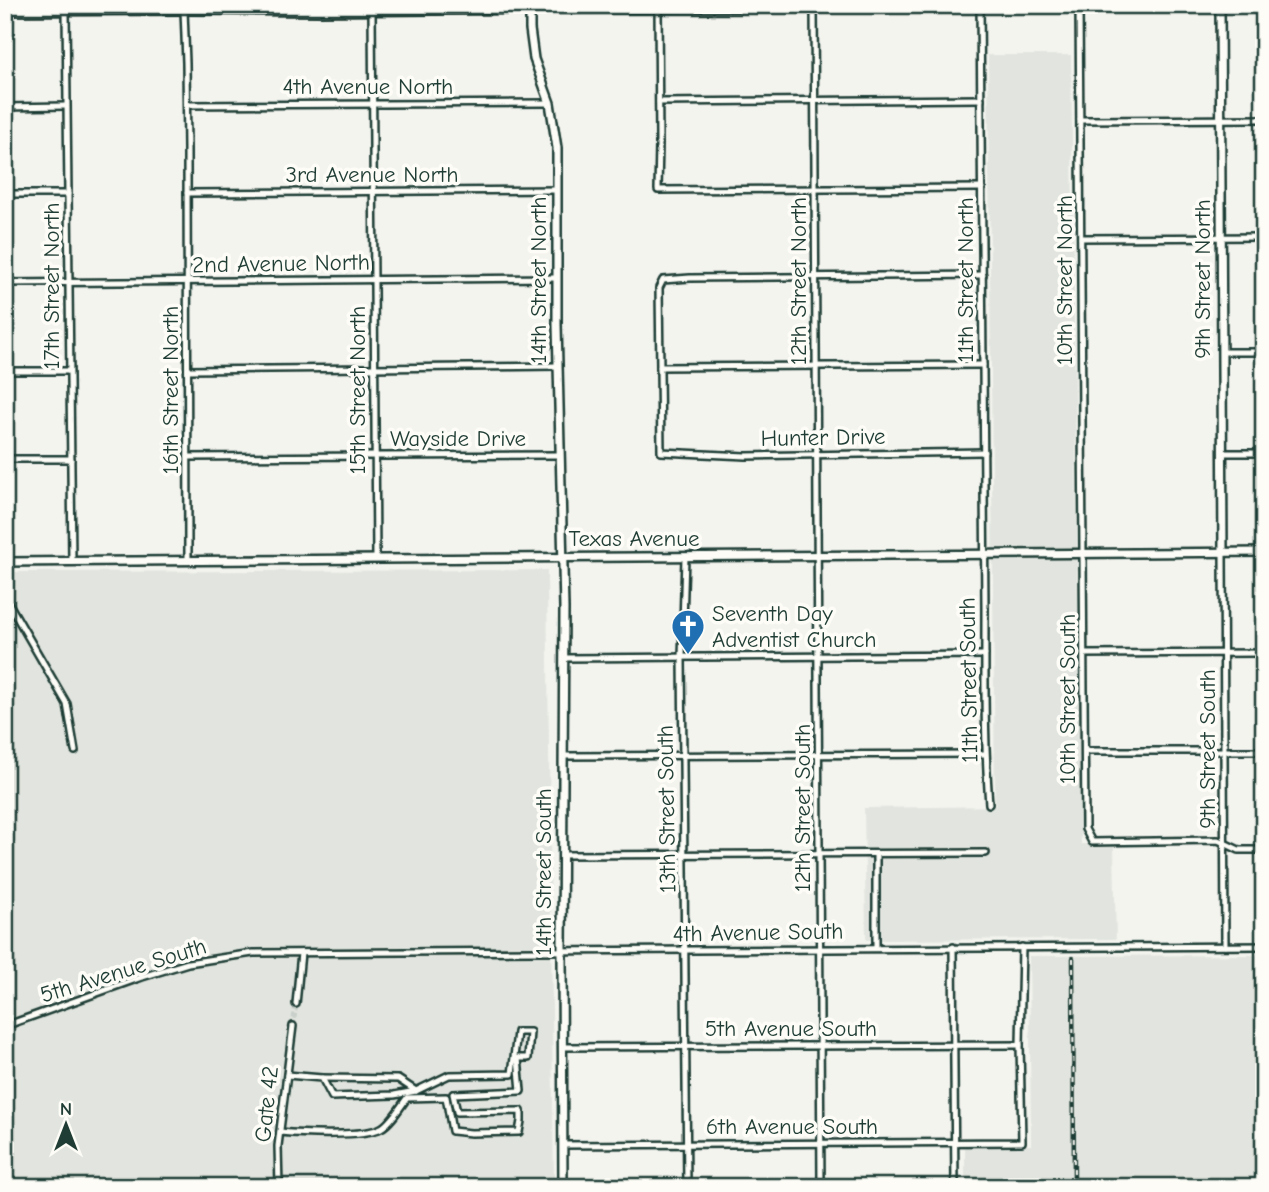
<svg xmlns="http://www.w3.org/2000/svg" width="1269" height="1192" font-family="'Comic Neue',sans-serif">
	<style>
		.built { fill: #e2e5df }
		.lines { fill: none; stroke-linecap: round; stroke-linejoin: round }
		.street-tunnel { stroke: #c9cfca; stroke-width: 5; stroke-dasharray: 5 2.5; stroke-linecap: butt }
		.street-casing { stroke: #1f3d34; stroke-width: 10 }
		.secondary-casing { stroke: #1f3d34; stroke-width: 12 }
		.street { stroke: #fdfcf7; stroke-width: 5 }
		.secondary { stroke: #fdfcf7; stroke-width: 7 }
		.rail-casing { stroke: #1f3d34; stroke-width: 4.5 }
		.rail { stroke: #fdfcf7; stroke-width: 2; stroke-dasharray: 5; stroke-linecap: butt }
		.labels { text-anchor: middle; stroke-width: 7; stroke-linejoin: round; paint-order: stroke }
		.street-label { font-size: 23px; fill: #1f3d34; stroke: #fdfcf7 }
		.poi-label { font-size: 23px; fill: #1f3d34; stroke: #fdfcf7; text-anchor: start }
	</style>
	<rect width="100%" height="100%" fill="#f4f4ef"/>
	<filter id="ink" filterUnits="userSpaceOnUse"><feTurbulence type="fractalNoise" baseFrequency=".0143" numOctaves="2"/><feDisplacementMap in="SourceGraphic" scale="14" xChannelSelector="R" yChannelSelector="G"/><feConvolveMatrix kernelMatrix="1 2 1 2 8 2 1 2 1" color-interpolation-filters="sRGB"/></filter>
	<g filter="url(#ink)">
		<g class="built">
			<path d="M 988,55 L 1071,55 L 1081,844 L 1114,844 L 1116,939 L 866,940 L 864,808 L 995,806 Z"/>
			<path d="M 547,570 L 554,1187 L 5,1187 L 5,572 Z"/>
			<path d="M 1264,955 L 1264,1187 L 965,1187 L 965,1145 L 1031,1145 L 1029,956 Z"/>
		</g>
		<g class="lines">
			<path class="street-tunnel" d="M 293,1026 L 296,1004"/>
			<defs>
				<g id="street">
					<path d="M 814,5 L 821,1187"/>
					<path d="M 980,5 L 985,607 C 985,673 984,738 989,804"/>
					<path d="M 1079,5 L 1085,829 L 1092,842 L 1218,840 L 1239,850 L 1264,850"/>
					<path d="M 658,6 L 659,144 L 658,190 L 982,188"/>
					<path d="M 184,10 L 186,63 L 187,150 L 188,561"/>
					<path d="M 66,11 L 72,561"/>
					<path d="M 372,11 L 376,559"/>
					<path d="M 659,102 L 981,99"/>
					<path d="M 187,105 L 550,103"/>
					<path d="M 5,107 L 66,106"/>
					<path d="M 1080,120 L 1264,119"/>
					<path d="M 187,193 L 557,190"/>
					<path d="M 5,194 L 68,194"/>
					<path d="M 1081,238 L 1264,237"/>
					<path d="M 983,275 L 690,278 L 663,280 L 659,288 L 661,452 L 746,456 L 984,452"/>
					<path d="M 5,283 L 557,278"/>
					<path d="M 1222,352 L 1264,352"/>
					<path d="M 660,367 L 983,365"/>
					<path d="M 188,370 L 558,366"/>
					<path d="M 5,371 L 69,371"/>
					<path d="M 1223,453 L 1264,453"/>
					<path d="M 188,457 L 560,455"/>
					<path d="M 5,459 L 71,459"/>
					<path d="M 1223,553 L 1225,946"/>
					<path d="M 685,557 L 682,657 L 687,1187"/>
					<path d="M 5,597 L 67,704 L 75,751"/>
					<path d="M 1084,654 L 1264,653"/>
					<path d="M 564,658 L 985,655"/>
					<path d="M 1085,751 L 1264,751"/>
					<path d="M 563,756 L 985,754"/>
					<path d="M 876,854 L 876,948"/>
					<path d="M 562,855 L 986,853"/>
					<path d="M 953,947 L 955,1187"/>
					<path d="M 296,1004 L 301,953"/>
					<path d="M 5,1026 L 142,977 L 188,963 L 253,953 L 1264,946"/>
					<path d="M 562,1047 L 1020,1045"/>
					<path d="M 322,1078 L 398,1079 L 416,1091"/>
					<path d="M 280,1132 C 300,1134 365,1137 381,1128 C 390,1124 401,1106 407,1098 L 446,1097 L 452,1131 L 471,1133 L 519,1132 L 521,1121 L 521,1111 L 457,1112 L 453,1094 L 521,1091 L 518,1058 L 528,1058 L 530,1032 L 517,1032 L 512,1074 L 449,1075 L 416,1091 L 394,1095 L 332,1097 L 322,1078 L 287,1075"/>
					<path d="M 563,1145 L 1022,1142 L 1020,1045 L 1022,947"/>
					<path d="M 279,1187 L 278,1146 L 293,1026"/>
				</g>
				<g id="secondary">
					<path d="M 530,5 L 530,29 L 534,59 L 550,103 L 557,148 L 557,324 L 564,608 L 562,952 L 563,1187"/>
					<path d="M 1041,5 L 1158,5"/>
					<path d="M 1220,5 L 1223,553"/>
					<path d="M 5,11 L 184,10 L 320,11 L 960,5"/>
					<path d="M 5,562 L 1264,552"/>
				</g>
			</defs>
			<use href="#street" class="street-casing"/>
			<use href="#secondary" class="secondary-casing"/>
			<use href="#street" class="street"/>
			<use href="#secondary" class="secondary"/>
			<defs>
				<path id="rail" d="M 1073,958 L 1074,1187"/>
			</defs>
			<use href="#rail" class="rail-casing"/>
			<use href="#rail" class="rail"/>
		</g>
	</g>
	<defs>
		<symbol id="church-pin" viewBox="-11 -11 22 30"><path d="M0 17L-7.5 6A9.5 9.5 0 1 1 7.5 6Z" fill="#1f6fb2" stroke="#fdfcf7"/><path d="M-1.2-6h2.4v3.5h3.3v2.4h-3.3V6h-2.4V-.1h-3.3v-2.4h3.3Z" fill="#fff"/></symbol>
	</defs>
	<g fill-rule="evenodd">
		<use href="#church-pin" x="669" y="607" width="38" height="52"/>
	</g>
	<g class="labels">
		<g class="street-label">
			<text x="368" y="94">4th Avenue North</text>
			<text x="372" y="182">3rd Avenue North</text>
			<text transform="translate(281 263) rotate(-1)" y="8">2nd Avenue North</text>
			<text transform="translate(1202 279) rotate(-90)" y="8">9th Street North</text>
			<text transform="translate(538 280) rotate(-90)" y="8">14th Street North</text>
			<text transform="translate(965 280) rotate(-90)" y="8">11th Street North</text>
			<text transform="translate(1064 280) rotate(-90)" y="8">10th Street North</text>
			<text transform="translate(798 281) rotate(-90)" y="8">12th Street North</text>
			<text transform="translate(51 286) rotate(-90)" y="8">17th Street North</text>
			<text transform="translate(170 390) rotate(-90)" y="8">16th Street North</text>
			<text transform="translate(357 390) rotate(-90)" y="8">15th Street North</text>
			<text transform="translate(823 437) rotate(-1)" y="8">Hunter Drive</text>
			<text x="458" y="446">Wayside Drive</text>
			<text x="634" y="546">Texas Avenue</text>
			<text transform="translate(968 680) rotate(-91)" y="8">11th Street South</text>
			<text transform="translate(1067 699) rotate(-90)" y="8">10th Street South</text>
			<text transform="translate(1207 749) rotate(-90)" y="8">9th Street South</text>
			<text transform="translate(802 808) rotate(-90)" y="8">12th Street South</text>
			<text transform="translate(666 809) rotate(-91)" y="8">13th Street South</text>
			<text transform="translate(543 872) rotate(-90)" y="8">14th Street South</text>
			<text transform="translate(758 932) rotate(-1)" y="8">4th Avenue South</text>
			<text transform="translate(123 970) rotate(-17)" y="8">5th Avenue South</text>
			<text x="791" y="1036">5th Avenue South</text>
			<text transform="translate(266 1104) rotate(-84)" y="8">Gate 42</text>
			<text x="792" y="1134">6th Avenue South</text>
		</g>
		<g class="poi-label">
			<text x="712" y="621">Seventh Day<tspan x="712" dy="26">Adventist Church</tspan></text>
		</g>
	</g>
	<rect width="1269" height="1192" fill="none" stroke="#fdfcf7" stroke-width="28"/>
	<rect x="14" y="14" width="1241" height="1164" fill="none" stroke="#1f3d34" stroke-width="2.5" filter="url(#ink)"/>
	<g transform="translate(66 1125)" stroke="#fdfcf7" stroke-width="5" paint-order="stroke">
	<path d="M0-5L12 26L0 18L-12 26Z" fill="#1f3d34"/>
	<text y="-10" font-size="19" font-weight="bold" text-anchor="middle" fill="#1f3d34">N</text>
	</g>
</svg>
